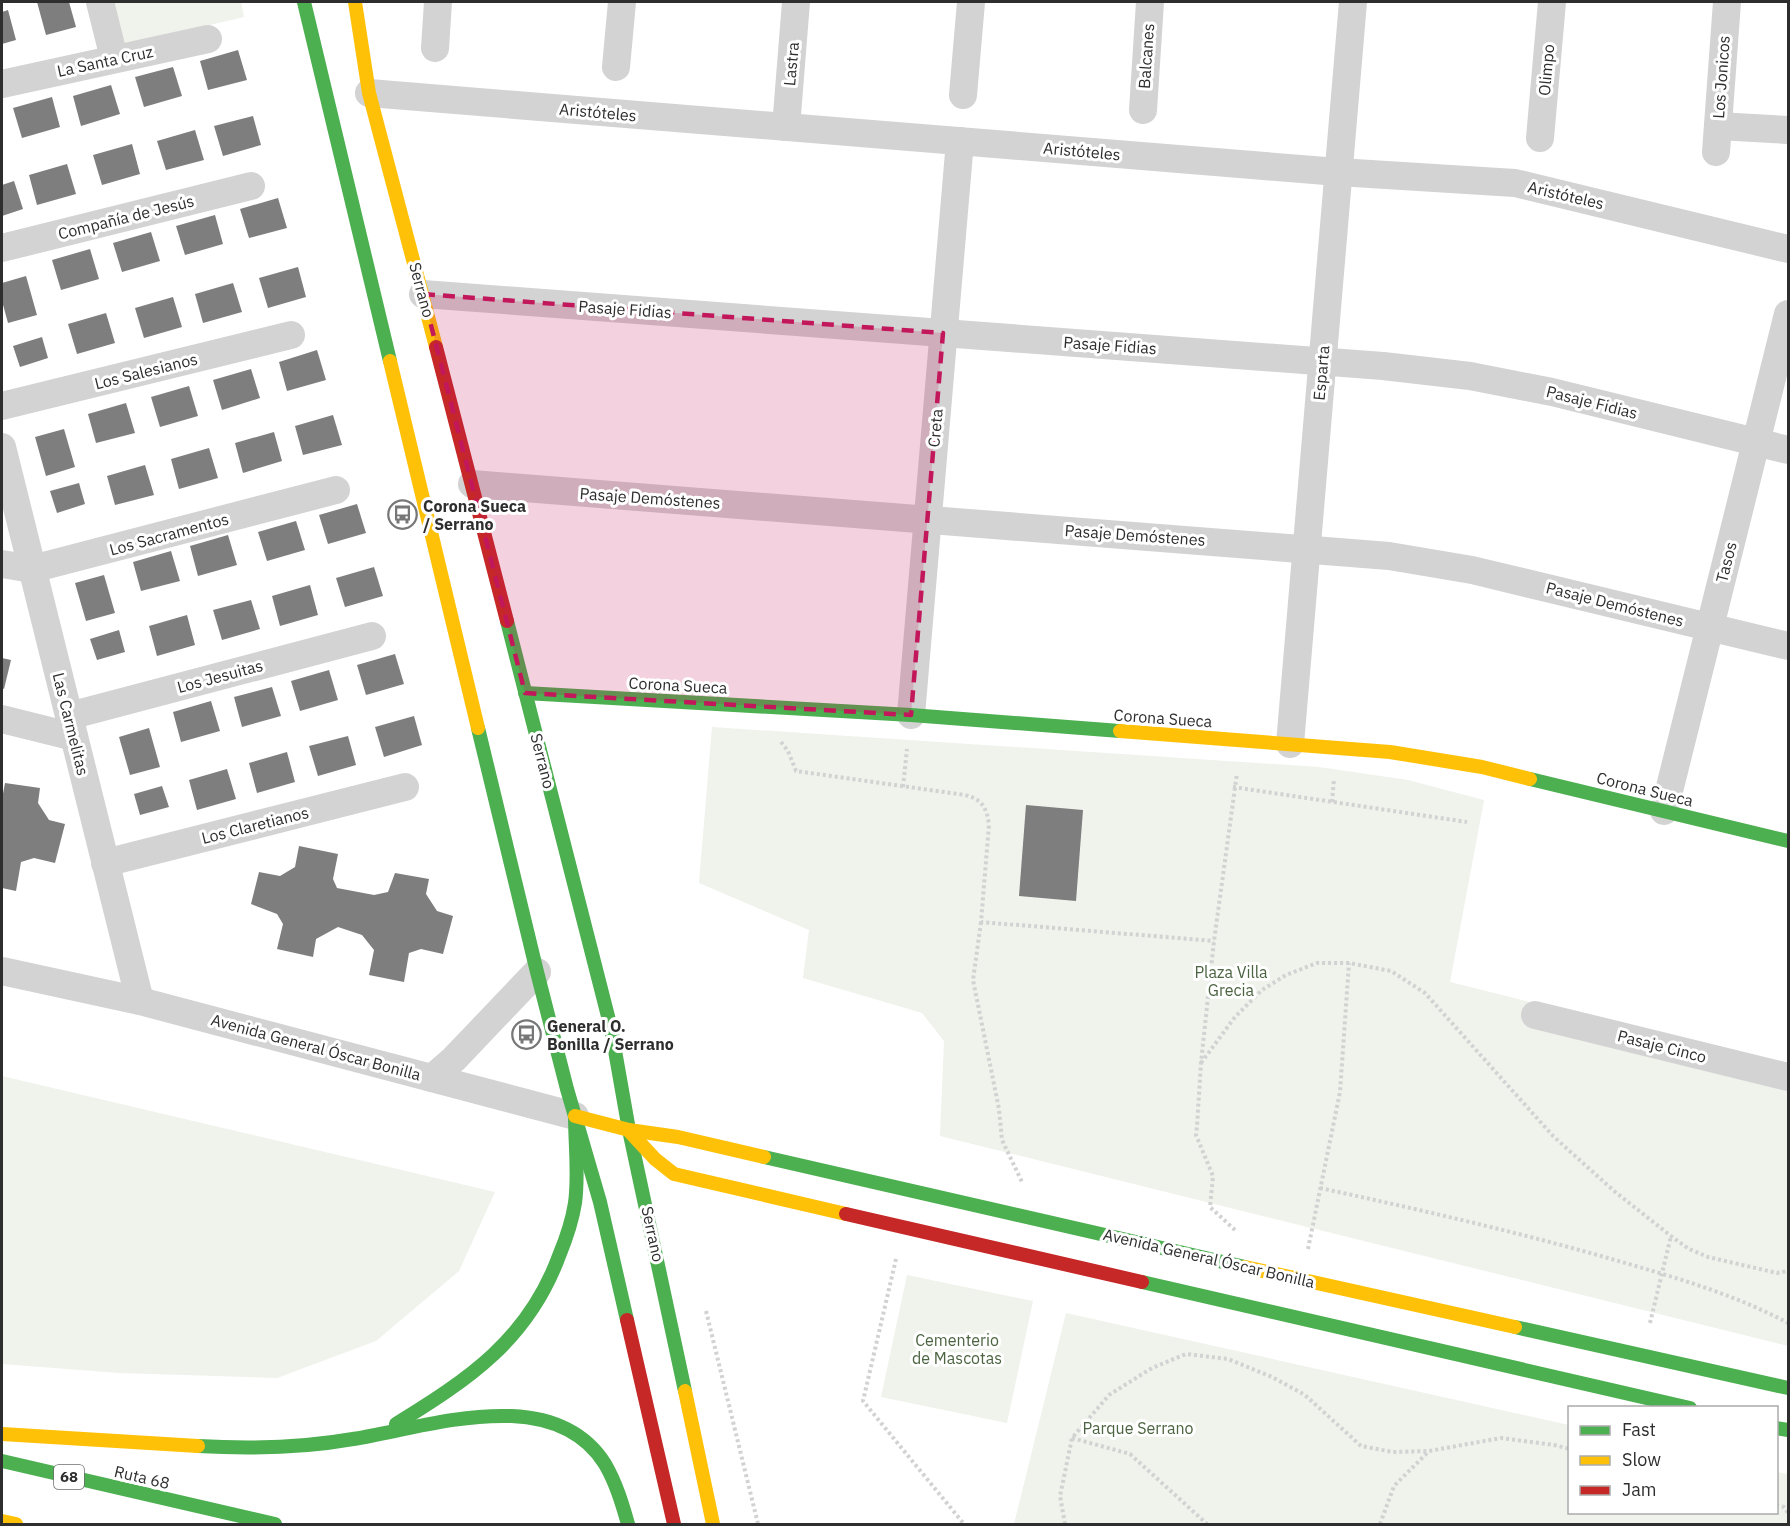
<svg xmlns="http://www.w3.org/2000/svg" width="1790" height="1526" font-family="'IBM Plex Sans',sans-serif">
	<style>
		.green { fill: #eff3ec }
		.building { fill: #7e7e7e }
		.lines { fill: none; stroke-linecap: round; stroke-linejoin: round }
		.path { stroke: #d2d2d2; stroke-width: 4; stroke-dasharray: 3 3; stroke-linecap: butt }
		.street { stroke: #d3d3d3; stroke-width: 28 }
		.fast { stroke: #4caf50; stroke-width: 14 }
		.slow { stroke: #ffc107; stroke-width: 14 }
		.jam { stroke: #c62828; stroke-width: 14 }
		.marked { fill: #c2185b; fill-opacity: 0.2; stroke: #c2185b; stroke-width: 4.5; stroke-dasharray: 12 8; stroke-linejoin: round }
		.labels { text-anchor: middle; stroke-width: 6; stroke-linejoin: round; paint-order: stroke }
		.shield { fill: #fff; stroke: #6d6d6d; stroke-width: 1.5 }
		.shield-label { font-size: 15px; font-weight: bold; fill: #2e2e2e }
		.street-label { font-size: 16px; fill: #2e2e2e; stroke: #fff }
		.poi-label { font-size: 16px; font-weight: bold; fill: #2e2e2e; stroke: #fff; text-anchor: start }
		.park-label { font-size: 16px; fill: #4c6441; stroke: #fff }
	</style>
	<rect width="100%" height="100%" fill="#fff"/>
	<g class="green">
		<path d="M 110,2 L 241,2 L 244,17 L 120,46 Z"/>
		<path d="M 712,727 L 1319,767 L 1408,780 L 1484,800 L 1450,982 L 1788,1067 L 1788,1346 L 940,1136 L 944,1041 L 922,1013 L 803,978 L 809,930 L 699,883 Z"/>
		<path d="M 2,1076 L 495,1192 L 459,1271 L 376,1341 L 277,1378 L 119,1373 L 2,1364 Z"/>
		<path d="M 907,1275 L 1033,1301 L 1007,1423 L 881,1397 Z"/>
		<path d="M 1066,1313 L 1569,1425 L 1570,1512 L 1776,1512 L 1777,1472 L 1788,1474 L 1788,1524 L 1014,1524 Z"/>
	</g>
	<g class="building">
		<path d="M 37,2 L 69,2 L 76,27 L 46,35 Z"/>
		<path d="M 8,10 L 16,40 L 2,44 L 2,12 Z"/>
		<path d="M 238,50 L 247,80 L 208,90 L 200,61 Z"/>
		<path d="M 173,67 L 182,96 L 144,107 L 135,77 Z"/>
		<path d="M 111,85 L 120,114 L 81,126 L 73,96 Z"/>
		<path d="M 52,97 L 60,127 L 22,138 L 13,108 Z"/>
		<path d="M 253,116 L 261,145 L 223,156 L 214,126 Z"/>
		<path d="M 195,130 L 204,160 L 166,170 L 157,141 Z"/>
		<path d="M 132,144 L 140,174 L 102,185 L 93,155 Z"/>
		<path d="M 67,164 L 76,194 L 37,205 L 29,175 Z"/>
		<path d="M 14,181 L 23,209 L 2,216 L 2,185 Z"/>
		<path d="M 278,198 L 287,228 L 249,238 L 240,209 Z"/>
		<path d="M 215,215 L 223,244 L 185,255 L 176,226 Z"/>
		<path d="M 151,232 L 160,261 L 122,272 L 113,243 Z"/>
		<path d="M 90,249 L 99,279 L 61,290 L 52,260 Z"/>
		<path d="M 298,267 L 306,297 L 268,308 L 259,278 Z"/>
		<path d="M 26,276 L 37,315 L 8,323 L 2,301 L 2,283 Z"/>
		<path d="M 233,283 L 242,312 L 203,323 L 195,294 Z"/>
		<path d="M 173,297 L 182,327 L 144,338 L 135,308 Z"/>
		<path d="M 106,313 L 115,343 L 77,354 L 68,324 Z"/>
		<path d="M 42,337 L 48,358 L 20,367 L 13,346 Z"/>
		<path d="M 317,350 L 326,380 L 287,391 L 279,362 Z"/>
		<path d="M 251,369 L 260,398 L 222,410 L 213,380 Z"/>
		<path d="M 189,386 L 198,416 L 160,427 L 151,397 Z"/>
		<path d="M 126,403 L 135,433 L 96,443 L 88,414 Z"/>
		<path d="M 333,415 L 342,445 L 303,455 L 295,426 Z"/>
		<path d="M 64,429 L 75,467 L 46,476 L 35,437 Z"/>
		<path d="M 274,432 L 282,461 L 243,473 L 235,443 Z"/>
		<path d="M 209,448 L 218,478 L 179,489 L 171,459 Z"/>
		<path d="M 145,465 L 154,495 L 115,505 L 107,476 Z"/>
		<path d="M 79,483 L 85,504 L 57,513 L 50,491 Z"/>
		<path d="M 357,504 L 366,533 L 328,544 L 319,515 Z"/>
		<path d="M 296,521 L 305,550 L 267,561 L 258,532 Z"/>
		<path d="M 228,535 L 237,565 L 198,576 L 190,546 Z"/>
		<path d="M 171,551 L 180,581 L 141,591 L 133,562 Z"/>
		<path d="M 374,567 L 383,596 L 345,607 L 336,578 Z"/>
		<path d="M 104,575 L 115,613 L 86,621 L 75,583 Z"/>
		<path d="M 310,585 L 318,615 L 280,626 L 272,596 Z"/>
		<path d="M 251,600 L 260,629 L 222,640 L 213,610 Z"/>
		<path d="M 187,615 L 195,645 L 157,656 L 149,626 Z"/>
		<path d="M 119,630 L 125,652 L 97,660 L 90,639 Z"/>
		<path d="M 395,654 L 404,684 L 366,695 L 357,665 Z"/>
		<path d="M 2,658 L 11,660 L 4,689 L 2,688 Z"/>
		<path d="M 329,670 L 338,700 L 300,711 L 291,681 Z"/>
		<path d="M 272,687 L 281,716 L 242,727 L 234,697 Z"/>
		<path d="M 211,701 L 220,731 L 181,742 L 173,712 Z"/>
		<path d="M 414,716 L 422,745 L 384,757 L 375,727 Z"/>
		<path d="M 149,728 L 160,767 L 130,775 L 119,737 Z"/>
		<path d="M 348,736 L 356,765 L 318,776 L 309,746 Z"/>
		<path d="M 287,752 L 295,782 L 257,793 L 249,763 Z"/>
		<path d="M 227,769 L 236,799 L 197,810 L 189,780 Z"/>
		<path d="M 5,783 L 40,788 L 38,803 L 49,820 L 65,824 L 55,863 L 34,858 L 21,862 L 16,891 L 2,888 L 2,799 Z"/>
		<path d="M 162,786 L 169,807 L 140,815 L 134,794 Z"/>
		<path d="M 1026,805 L 1083,810 L 1076,901 L 1019,896 Z"/>
		<path d="M 299,846 L 338,854 L 333,879 L 337,888 L 374,895 L 388,892 L 395,873 L 429,879 L 426,894 L 437,911 L 453,916 L 443,954 L 421,949 L 409,953 L 404,982 L 369,975 L 374,950 L 362,935 L 338,927 L 316,939 L 313,957 L 277,949 L 283,924 L 277,914 L 251,904 L 259,872 L 280,876 L 295,867 Z"/>
	</g>
	<g class="lines">
		<g class="path">
			<path d="M 781,742 L 788,751 L 796,771 L 965,795 C 982,799 987,808 989,825 L 981,922 L 1214,941"/>
			<path d="M 903,787 L 907,749"/>
			<path d="M 1233,787 L 1467,822"/>
			<path d="M 1332,802 L 1334,779"/>
			<path d="M 981,922 L 973,980 L 999,1109 L 1002,1140 L 1022,1182"/>
			<path d="M 1201,1063 L 1235,1017 L 1262,990 L 1286,975 L 1317,963 L 1349,963 L 1391,971 L 1425,993 L 1553,1136 L 1614,1191 L 1671,1236 L 1689,1249 L 1708,1257 L 1777,1273 L 1788,1271"/>
			<path d="M 1320,1188 C 1417,1209 1513,1231 1608,1258 C 1670,1276 1732,1293 1788,1323"/>
			<path d="M 1235,1230 L 1210,1207 L 1213,1176 L 1196,1135 L 1197,1126 L 1201,1063 L 1214,941 L 1237,773"/>
			<path d="M 1308,1249 L 1340,1092 L 1349,963"/>
			<path d="M 896,1259 L 863,1401 L 964,1524"/>
			<path d="M 706,1311 L 758,1524"/>
			<path d="M 1650,1323 L 1671,1236"/>
			<path d="M 1072,1438 L 1130,1454 L 1207,1524"/>
			<path d="M 1776,1505 L 1784,1507 L 1788,1513"/>
			<path d="M 1065,1524 L 1060,1496 L 1072,1438 L 1109,1395 L 1152,1368 L 1186,1354 L 1228,1359 L 1272,1377 L 1305,1395 L 1361,1446 L 1393,1452 L 1429,1451 L 1501,1438 L 1554,1445 L 1570,1449"/>
			<path d="M 1380,1524 L 1394,1486 L 1428,1452"/>
		</g>
		<g class="street">
			<path d="M 100,2 L 114,58"/>
			<path d="M 435,48 L 438,2"/>
			<path d="M 616,67 L 622,2"/>
			<path d="M 2,84 L 208,39"/>
			<path d="M 369,93 L 1338,172 L 1515,183 L 1788,249"/>
			<path d="M 963,95 L 971,2"/>
			<path d="M 1143,110 L 1150,2"/>
			<path d="M 1718,126 L 1788,130"/>
			<path d="M 786,127 L 796,2"/>
			<path d="M 1540,138 L 1552,2"/>
			<path d="M 1716,152 L 1727,2"/>
			<path d="M 2,248 L 251,186"/>
			<path d="M 423,294 L 1383,366 L 1470,376 L 1552,392 L 1788,450"/>
			<path d="M 2,406 L 291,335"/>
			<path d="M 2,447 L 140,1001"/>
			<path d="M 472,484 L 1389,556 L 1472,570 L 1788,646"/>
			<path d="M 2,564 L 32,569 L 336,490"/>
			<path d="M 911,715 L 960,141"/>
			<path d="M 69,716 L 372,636"/>
			<path d="M 2,719 L 74,737"/>
			<path d="M 1290,744 L 1353,2"/>
			<path d="M 1664,811 L 1788,314"/>
			<path d="M 105,863 L 405,787"/>
			<path d="M 2,971 L 140,1001 L 575,1116"/>
			<path d="M 1535,1015 L 1788,1077"/>
			<path d="M 432,1078 L 454,1059 L 537,972"/>
		</g>
		<g class="fast">
			<path d="M 304,2 L 390,361"/>
			<path d="M 507,621 L 611,1028 L 629,1130 L 685,1391"/>
			<path d="M 525,693 L 911,715 L 1120,731"/>
			<path d="M 478,728 L 537,972 L 567,1089 L 600,1202 L 627,1320"/>
			<path d="M 1530,779 L 1788,841"/>
			<path d="M 764,1157 L 1245,1267"/>
			<path d="M 1142,1282 L 1690,1408"/>
			<path d="M 1515,1327 L 1788,1388"/>
			<path d="M 396,1424 C 469,1379 528,1340 559,1256 C 566,1239 572,1222 575,1203 C 579,1175 575,1145 575,1116"/>
			<path d="M 1776,1428 L 1788,1430"/>
			<path d="M 198,1446 C 250,1449 302,1448 353,1439 C 429,1427 553,1382 605,1464 C 616,1483 622,1503 628,1524"/>
			<path d="M 2,1461 L 275,1524"/>
		</g>
		<g class="slow">
			<path d="M 355,2 L 369,93 L 436,347"/>
			<path d="M 390,361 L 478,728"/>
			<path d="M 1120,731 L 1390,752 L 1482,767 L 1530,779"/>
			<path d="M 575,1116 L 629,1130 L 678,1137 L 764,1157"/>
			<path d="M 630,1132 L 655,1159 L 674,1174 L 846,1214"/>
			<path d="M 1245,1267 L 1515,1327"/>
			<path d="M 685,1391 L 713,1524"/>
			<path d="M 2,1434 L 198,1446"/>
			<path d="M 2,1521 L 16,1524"/>
		</g>
		<g class="jam">
			<path d="M 436,347 L 507,621"/>
			<path d="M 846,1214 L 1142,1282"/>
			<path d="M 627,1320 L 674,1524"/>
		</g>
	</g>
	<path class="marked" d="M 423,294 L 943,333 L 911,715 L 525,693 Z"/>
	<defs>
		<symbol id="bus-ring" viewBox="-11 -11 22 22"><circle r="9.5" fill="#fff" stroke="#777" stroke-width="1.5"/><path d="M-5-6H5V4H4V6H2V4H-2V6H-4V4H-5ZM-3.5-4V0h7V-4ZM-3.5 1.2v1.5H-2V1.2ZM2 1.2v1.5H3.5V1.2Z" fill="#777"/></symbol>
	</defs>
	<g fill-rule="evenodd">
		<use href="#bus-ring" x="386" y="498" width="33" height="33"/>
		<use href="#bus-ring" x="510" y="1018" width="33" height="33"/>
	</g>
	<g class="labels">
		<rect class="shield" x="54" y="1465" width="30" height="24" rx="4.5"/>
		<g class="shield-label">
			<text x="69" y="1482">68</text>
		</g>
		<g class="street-label">
			<text transform="translate(1146 56) rotate(-86)" y="6">Balcanes</text>
			<text transform="translate(105 61) rotate(-12)" y="6">La Santa Cruz</text>
			<text transform="translate(791 64) rotate(-85)" y="6">Lastra</text>
			<text transform="translate(1546 70) rotate(-85)" y="6">Olimpo</text>
			<text transform="translate(1721 77) rotate(-86)" y="6">Los Jonicos</text>
			<text transform="translate(598 112) rotate(5)" y="6">Aristóteles</text>
			<text transform="translate(1082 151) rotate(5)" y="6">Aristóteles</text>
			<text transform="translate(1566 195) rotate(13)" y="6">Aristóteles</text>
			<text transform="translate(126 217) rotate(-14)" y="6">Compañía de Jesús</text>
			<text transform="translate(422 290) rotate(75)" y="6">Serrano</text>
			<text transform="translate(625 309) rotate(4)" y="6">Pasaje Fidias</text>
			<text transform="translate(1110 345) rotate(4)" y="6">Pasaje Fidias</text>
			<text transform="translate(146 371) rotate(-14)" y="6">Los Salesianos</text>
			<text transform="translate(1321 373) rotate(-85)" y="6">Esparta</text>
			<text transform="translate(1592 402) rotate(14)" y="6">Pasaje Fidias</text>
			<text transform="translate(935 428) rotate(-85)" y="6">Creta</text>
			<text transform="translate(650 498) rotate(4)" y="6">Pasaje Demóstenes</text>
			<text transform="translate(169 534) rotate(-15)" y="6">Los Sacramentos</text>
			<text transform="translate(1135 535) rotate(4)" y="6">Pasaje Demóstenes</text>
			<text transform="translate(1726 562) rotate(-76)" y="6">Tasos</text>
			<text transform="translate(1615 604) rotate(14)" y="6">Pasaje Demóstenes</text>
			<text transform="translate(220 676) rotate(-15)" y="6">Los Jesuitas</text>
			<text transform="translate(678 685) rotate(3)" y="6">Corona Sueca</text>
			<text transform="translate(1163 718) rotate(4)" y="6">Corona Sueca</text>
			<text transform="translate(71 724) rotate(76)" y="6">Las Carmelitas</text>
			<text transform="translate(543 761) rotate(76)" y="6">Serrano</text>
			<text transform="translate(1645 789) rotate(14)" y="6">Corona Sueca</text>
			<text transform="translate(255 825) rotate(-14)" y="6">Los Claretianos</text>
			<text transform="translate(1662 1046) rotate(14)" y="6">Pasaje Cinco</text>
			<text transform="translate(316 1047) rotate(15)" y="6">Avenida General Óscar Bonilla</text>
			<text transform="translate(653 1234) rotate(78)" y="6">Serrano</text>
			<text transform="translate(1209 1258) rotate(13)" y="6">Avenida General Óscar Bonilla</text>
			<text transform="translate(142 1477) rotate(13)" y="6">Ruta 68</text>
		</g>
		<g class="poi-label">
			<text x="423" y="512">Corona Sueca<tspan x="423" dy="18">/ Serrano</tspan></text>
			<text x="547" y="1032">General O.<tspan x="547" dy="18">Bonilla / Serrano</tspan></text>
		</g>
		<g class="park-label">
			<text x="1231" y="978">Plaza Villa<tspan x="1231" dy="18">Grecia</tspan></text>
			<text x="957" y="1346">Cementerio<tspan x="957" dy="18">de Mascotas</tspan></text>
			<text x="1138" y="1434">Parque Serrano</text>
		</g>
	</g>
	<rect width="1790" height="1526" fill="none" stroke="#2e2e2e" stroke-width="6"/>
	<rect x="1568" y="1406" width="210" height="108" fill="#ffffff" stroke="#ababab" stroke-width="1.5"/>
	<rect x="1580" y="1426" width="30" height="9" fill="#4caf50" stroke="#ababab" stroke-width="1.5"/>
	<text x="1622" y="1436" font-size="18" fill="#2e2e2e">Fast</text>
	<rect x="1580" y="1456" width="30" height="9" fill="#ffc107" stroke="#ababab" stroke-width="1.5"/>
	<text x="1622" y="1466" font-size="18" fill="#2e2e2e">Slow</text>
	<rect x="1580" y="1486" width="30" height="9" fill="#c62828" stroke="#ababab" stroke-width="1.5"/>
	<text x="1622" y="1496" font-size="18" fill="#2e2e2e">Jam</text>
</svg>
